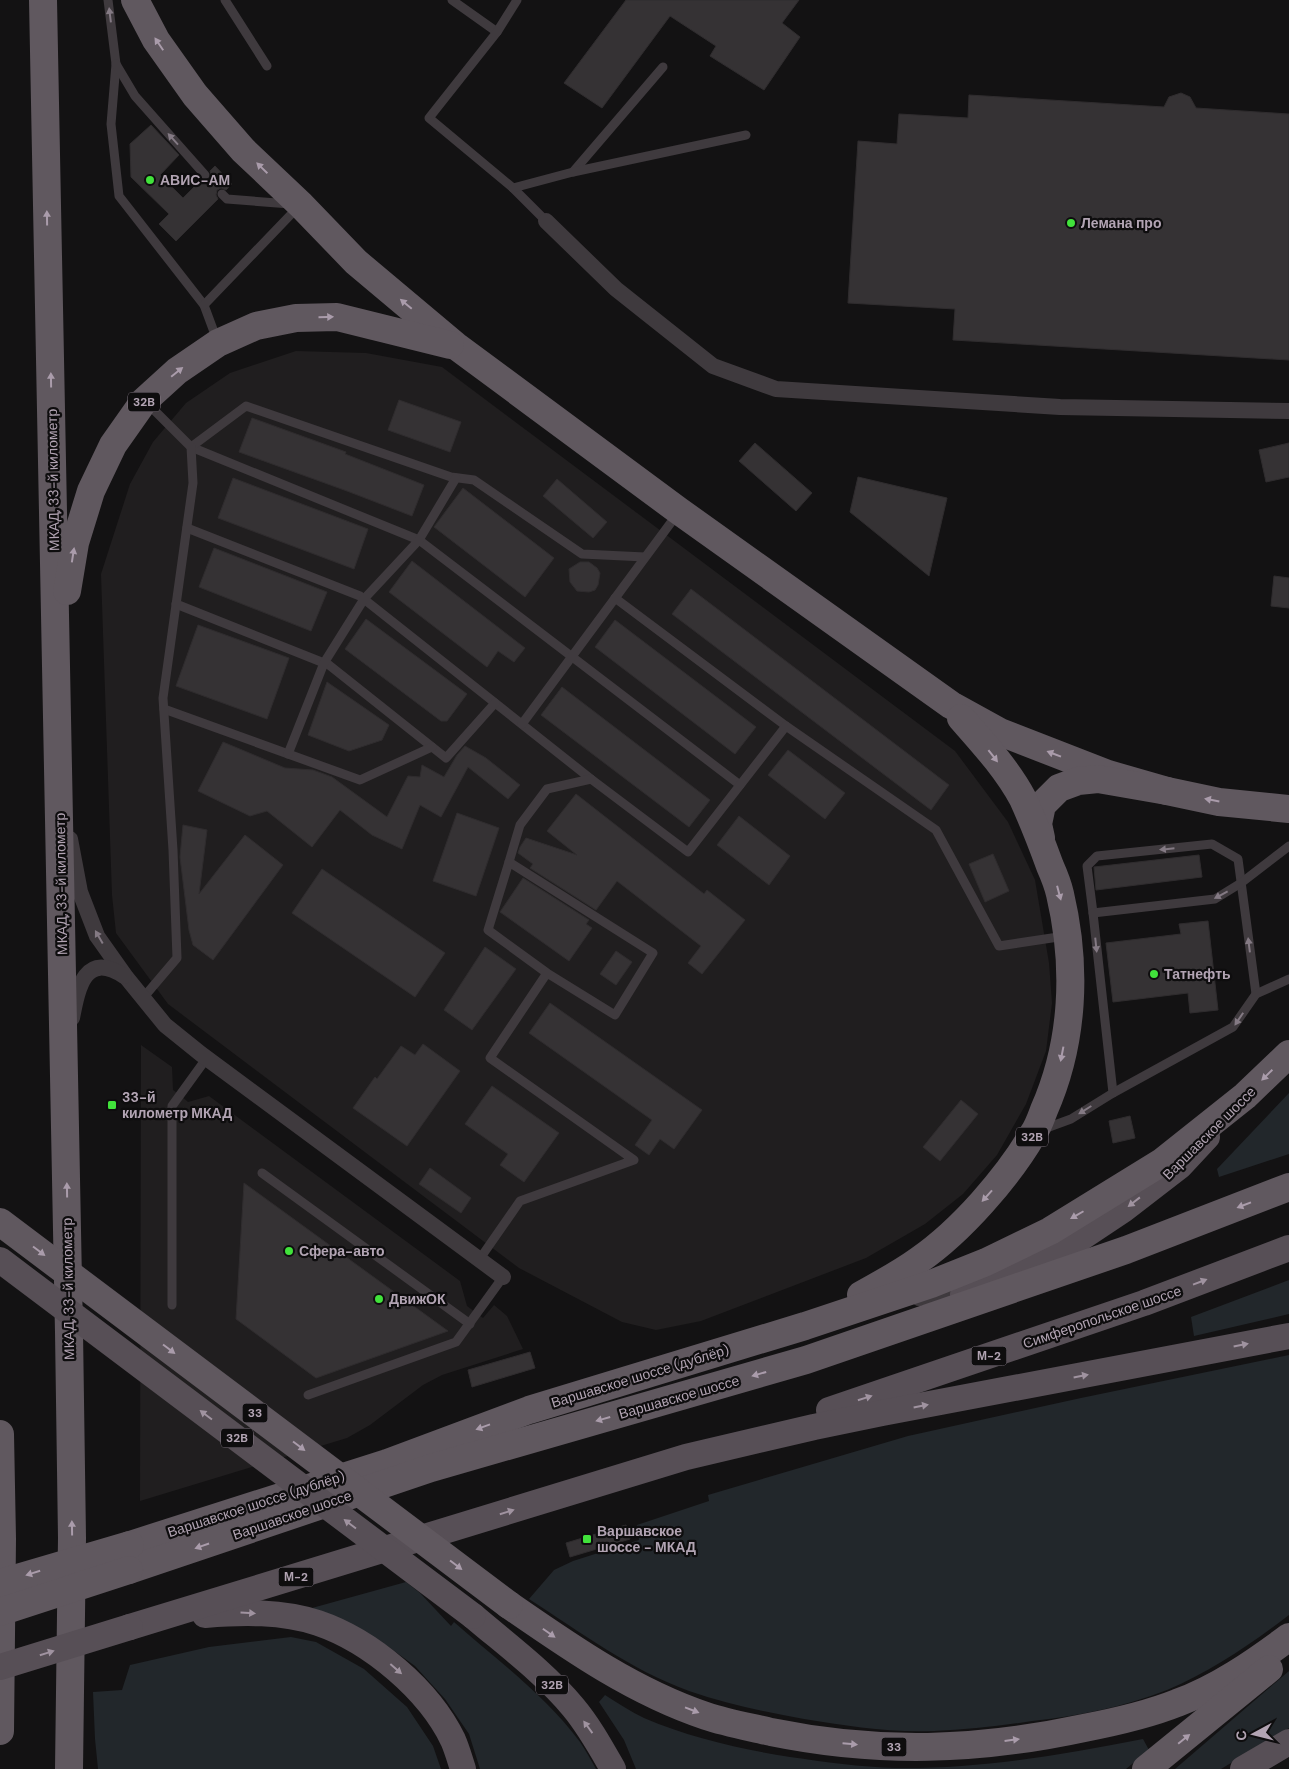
<svg xmlns="http://www.w3.org/2000/svg" width="1289" height="1769" font-family="'DM Sans',sans-serif">
	<style>
		.built { fill: #201e1f }
		.green { fill: #22272b }
		.building { fill: #353234; stroke: #2f2c2e }
		.lines { fill: none; stroke-linecap: round; stroke-linejoin: round }
		.service { stroke: #3f3a3e; stroke-width: 9 }
		.minor { stroke: #3f3a3e; stroke-width: 16 }
		.primary { stroke: #574f56; stroke-width: 26 }
		.trunk { stroke: #60585f; stroke-width: 28 }
		.primary-bridge { stroke: #574f56; stroke-width: 26 }
		.trunk-bridge { stroke: #60585f; stroke-width: 28 }
		.oneway { fill: #847a84 }
		.oneway2 { fill: #aa9cab }
		.oneway3 { fill: #a093a0 }
		.poi-dot { fill: #41e23b; stroke: #0e0d0e; stroke-width: 2 }
		.labels { text-anchor: middle; stroke-width: 4.5; stroke-linejoin: round; paint-order: stroke }
		.shield { fill: #0e0d0e; stroke: #817782; stroke-width: 1 }
		.shield-label { font-size: 12px; font-weight: bold; fill: #b2a4b3 }
		.poi-label { font-size: 14px; font-weight: bold; fill: #b2a4b3; stroke: #0e0d0e; text-anchor: start }
		.street-label { font-size: 14px; fill: #b2a4b3; stroke: #0e0d0e }
	</style>
	<rect width="100%" height="100%" fill="#131213"/>
	<g class="built">
		<path d="M 296,351 L 366,353 L 442,367 L 955,751 L 1008,822 L 1035,880 L 1049,963 L 1052,1003 L 1046,1051 L 1026,1104 L 997,1155 L 963,1194 L 925,1224 L 866,1258 L 701,1321 L 656,1330 L 622,1322 L 519,1268 L 168,1004 L 116,933 L 112,895 L 101,574 L 130,484 L 153,442 L 186,403 L 230,373 Z"/>
		<path d="M 141,1045 L 172,1067 L 173,1090 L 180,1095 L 188,1102 L 209,1096 L 460,1281 L 467,1306 L 483,1318 L 494,1305 L 507,1316 L 523,1349 L 442,1375 L 423,1385 L 370,1425 L 347,1438 L 140,1501 Z"/>
	</g>
	<g class="green">
		<path d="M 1289,1093 L 1289,1154 L 1219,1177 L 1217,1169 Z"/>
		<path d="M 1289,1280 L 1289,1314 L 1194,1336 L 1191,1317 Z"/>
		<path d="M 1289,1355 L 1289,1615 C 1251,1644 1212,1671 1167,1690 C 1124,1707 1078,1716 1032,1721 C 1000,1726 967,1730 934,1731 C 891,1733 847,1726 804,1719 C 765,1712 726,1704 689,1691 C 631,1670 580,1632 529,1599 L 554,1570 L 573,1561 L 639,1540 L 637,1525 L 709,1501 L 708,1495 L 908,1436 L 1081,1398 Z"/>
		<path d="M 406,1582 L 420,1593 L 451,1626 L 454,1622 C 497,1660 545,1695 580,1742 C 586,1751 591,1760 596,1769 L 480,1769 L 469,1734 L 445,1699 L 415,1666 L 386,1645 L 312,1608 Z"/>
		<path d="M 291,1637 L 316,1642 L 364,1669 L 407,1707 L 433,1746 L 441,1769 L 98,1769 L 95,1739 L 93,1692 L 122,1690 L 130,1665 L 209,1647 Z"/>
		<path d="M 1289,1671 L 1289,1728 L 1221,1769 L 1175,1769 Z"/>
		<path d="M 605,1695 C 618,1703 631,1712 644,1718 C 691,1738 740,1749 790,1757 C 825,1762 860,1767 896,1768 C 979,1769 1062,1755 1143,1739 L 1149,1750 L 1126,1769 L 636,1769 L 624,1740 L 599,1702 Z"/>
	</g>
	<g class="building">
		<path d="M 626,0 L 799,0 L 782,23 L 800,37 L 764,90 L 710,56 L 716,46 L 670,16 L 602,108 L 564,83 Z"/>
		<path d="M 1181,93 L 1190,97 L 1196,108 L 1289,114 L 1289,360 L 953,340 L 955,309 L 848,303 L 858,141 L 897,144 L 899,114 L 968,118 L 969,95 L 1164,107 L 1169,97 Z"/>
		<path d="M 151,125 L 179,155 L 160,175 L 183,198 L 201,180 L 206,181 L 209,179 L 211,174 L 210,171 L 215,166 L 232,184 L 226,190 L 221,188 L 217,190 L 216,195 L 218,199 L 176,241 L 159,224 L 169,214 L 131,177 L 130,144 Z"/>
		<path d="M 399,400 L 461,422 L 450,452 L 388,430 Z"/>
		<path d="M 252,418 L 346,452 L 345,454 L 424,485 L 412,516 L 347,491 L 239,452 Z"/>
		<path d="M 755,443 L 812,493 L 796,511 L 739,461 Z"/>
		<path d="M 1289,443 L 1289,477 L 1266,482 L 1259,450 Z"/>
		<path d="M 858,477 L 947,498 L 929,576 L 850,512 Z"/>
		<path d="M 233,478 L 368,529 L 354,569 L 218,518 Z"/>
		<path d="M 557,479 L 607,522 L 593,538 L 543,496 Z"/>
		<path d="M 463,488 L 554,558 L 525,597 L 434,527 Z"/>
		<path d="M 214,548 L 327,592 L 311,631 L 199,587 Z"/>
		<path d="M 412,561 L 525,648 L 514,662 L 498,651 L 487,667 L 389,592 Z"/>
		<path d="M 580,562 L 589,562 L 597,568 L 600,573 L 598,585 L 595,590 L 589,592 L 577,591 L 570,582 L 569,569 Z"/>
		<path d="M 1274,576 L 1289,578 L 1289,608 L 1271,606 Z"/>
		<path d="M 691,589 L 949,785 L 931,810 L 672,614 Z"/>
		<path d="M 366,619 L 467,694 L 447,721 L 441,721 L 345,649 Z"/>
		<path d="M 615,620 L 756,727 L 735,754 L 595,647 Z"/>
		<path d="M 198,625 L 289,658 L 267,719 L 176,686 Z"/>
		<path d="M 327,682 L 389,725 L 382,740 L 349,751 L 308,735 Z"/>
		<path d="M 562,687 L 710,800 L 689,827 L 541,715 Z"/>
		<path d="M 223,742 L 285,768 L 313,770 L 332,777 L 387,817 L 408,776 L 420,777 L 422,765 L 444,777 L 457,755 L 465,746 L 486,758 L 520,785 L 508,799 L 468,767 L 441,817 L 420,805 L 402,849 L 372,835 L 340,810 L 312,847 L 267,811 L 250,816 L 198,791 Z"/>
		<path d="M 788,750 L 845,793 L 825,819 L 768,775 Z"/>
		<path d="M 576,794 L 704,894 L 707,890 L 745,920 L 702,974 L 688,963 L 701,946 L 617,881 L 596,910 L 530,868 L 533,864 L 518,853 L 520,847 L 526,838 L 577,855 L 547,831 Z"/>
		<path d="M 457,813 L 499,828 L 476,896 L 433,881 Z"/>
		<path d="M 739,816 L 790,856 L 769,885 L 717,845 Z"/>
		<path d="M 183,825 L 207,830 L 199,894 L 245,835 L 283,865 L 213,960 L 193,945 L 189,930 L 180,857 Z"/>
		<path d="M 993,854 L 1009,891 L 985,902 L 969,864 Z"/>
		<path d="M 1199,855 L 1202,877 L 1096,890 L 1094,867 Z"/>
		<path d="M 322,869 L 445,953 L 415,997 L 292,913 Z"/>
		<path d="M 523,878 L 589,920 L 586,924 L 592,928 L 569,961 L 500,912 Z"/>
		<path d="M 1208,921 L 1218,1010 L 1190,1013 L 1188,993 L 1113,1002 L 1106,943 L 1181,934 L 1179,924 Z"/>
		<path d="M 485,947 L 516,969 L 472,1030 L 444,1010 Z"/>
		<path d="M 616,951 L 632,962 L 616,985 L 600,974 Z"/>
		<path d="M 550,1003 L 702,1110 L 674,1149 L 660,1139 L 649,1155 L 635,1145 L 652,1120 L 529,1033 Z"/>
		<path d="M 423,1044 L 460,1071 L 407,1146 L 353,1108 L 375,1077 L 377,1079 L 401,1046 L 415,1055 Z"/>
		<path d="M 492,1086 L 559,1133 L 524,1182 L 500,1165 L 508,1154 L 465,1124 Z"/>
		<path d="M 961,1100 L 978,1114 L 940,1161 L 923,1147 Z"/>
		<path d="M 1130,1116 L 1135,1138 L 1113,1143 L 1109,1121 Z"/>
		<path d="M 430,1168 L 471,1198 L 461,1213 L 419,1184 Z"/>
		<path d="M 244,1183 L 448,1331 L 316,1378 L 236,1319 Z"/>
		<path d="M 530,1352 L 535,1368 L 472,1387 L 468,1370 Z"/>
		<path d="M 626,1525 L 630,1539 L 570,1557 L 566,1543 Z"/>
	</g>
	<g class="lines">
		<g class="service">
			<path d="M 108,0 L 116,64 L 111,124 L 119,196 L 204,305 L 217,340"/>
			<path d="M 225,0 L 267,66"/>
			<path d="M 452,0 L 497,32"/>
			<path d="M 517,0 L 497,32 L 429,118 L 513,188 L 546,221"/>
			<path d="M 116,64 L 135,96 L 205,175"/>
			<path d="M 573,172 L 663,67"/>
			<path d="M 513,188 L 573,172 L 746,135"/>
			<path d="M 222,194 L 227,199 L 290,204"/>
			<path d="M 204,305 L 299,206"/>
			<path d="M 191,447 L 419,540 L 740,785"/>
			<path d="M 191,447 L 246,406 L 451,477 L 474,480 L 582,554 L 645,557"/>
			<path d="M 187,528 L 360,596 L 591,779"/>
			<path d="M 615,598 L 786,726"/>
			<path d="M 176,604 L 329,665 L 446,758 L 495,703"/>
			<path d="M 164,709 L 360,780 L 432,747"/>
			<path d="M 522,724 L 678,513"/>
			<path d="M 288,754 L 324,663 L 364,599 L 419,540 L 456,478"/>
			<path d="M 509,862 L 520,825 L 547,789 L 591,779 L 688,852 L 786,726 L 936,830 L 999,946 L 1065,936"/>
			<path d="M 1093,913 L 1087,866 L 1097,856 L 1212,844 L 1238,859 L 1256,994"/>
			<path d="M 143,998 L 177,958 L 173,850 L 163,698 L 193,483 L 191,447 L 146,402"/>
			<path d="M 1113,1093 L 1093,913 L 1215,899 L 1241,883 L 1289,846"/>
			<path d="M 1041,1130 L 1071,1119 L 1113,1093 L 1233,1027 L 1256,994 L 1289,979"/>
			<path d="M 262,1173 L 470,1324"/>
			<path d="M 479,1260 L 520,1201 L 634,1160 L 490,1058 L 547,973 L 615,1015 L 653,953 L 509,862 L 488,930 L 547,973"/>
			<path d="M 172,1305 L 172,1106 L 206,1059"/>
			<path d="M 308,1395 L 456,1342 L 503,1277"/>
		</g>
		<g class="minor">
			<path d="M 546,221 L 616,289 L 713,366 L 776,389 L 1060,407 L 1289,411"/>
			<path d="M 70,839 L 80,892 L 97,936 L 126,977 L 165,1025 L 201,1054 L 503,1277"/>
			<path d="M 72,1018 C 78,987 85,951 124,976"/>
			<path d="M 919,1298 L 971,1290"/>
		</g>
		<g class="primary">
			<path d="M 963,1295 L 1072,1244 L 1123,1210 L 1180,1166 L 1207,1137"/>
			<path d="M 829,1410 L 1144,1303 L 1289,1248"/>
			<path d="M 205,1615 C 242,1612 282,1611 318,1623 C 371,1641 429,1690 453,1740 C 457,1749 460,1760 463,1769"/>
			<path d="M 473,1616 C 507,1645 545,1673 573,1707 C 589,1726 601,1748 613,1769"/>
			<path d="M 130,1627 L 686,1457 L 814,1427 L 882,1413 L 1289,1336"/>
			<path d="M 1243,1769 L 1289,1742"/>
		</g>
		<g class="trunk">
			<path d="M 43,0 L 69,1332 L 72,1538 L 69,1769"/>
			<path d="M 135,0 L 156,40 L 195,95 L 243,150 L 301,205 L 356,262 L 456,346 L 679,511 L 951,705 L 1000,732 L 1108,774 L 1167,791"/>
			<path d="M 67,591 L 75,543 L 91,491 L 113,445 L 144,401 L 177,371 L 218,343 L 256,326 L 296,318 L 337,317 L 450,345"/>
			<path d="M 1041,838 L 1038,824 L 1042,805 L 1059,788 L 1078,781 L 1098,779 L 1167,791 L 1219,802 L 1289,809"/>
			<path d="M 861,1295 C 881,1284 901,1273 919,1260 C 961,1231 1008,1177 1033,1134 C 1038,1127 1041,1118 1044,1110 C 1074,1042 1077,966 1060,894 C 1058,885 1054,875 1050,866 C 1042,844 1033,821 1023,799 C 1007,769 983,743 961,718"/>
			<path d="M 0,1434 L 2,1539 L 0,1731"/>
			<path d="M 130,1545 L 387,1463 L 529,1410 L 805,1326 L 931,1284 L 986,1262 L 1050,1231 L 1162,1162 L 1245,1096 L 1289,1054"/>
			<path d="M 129,1570 L 431,1468 L 806,1360 L 1126,1250 L 1289,1187"/>
			<path d="M 509,1605 C 571,1648 634,1692 706,1716 C 727,1723 750,1727 771,1732 C 879,1754 977,1751 1084,1728 C 1115,1722 1147,1715 1177,1703 C 1218,1688 1254,1663 1289,1637"/>
			<path d="M 1146,1769 L 1269,1669"/>
		</g>
		<g class="primary-bridge">
			<path d="M 0,1260 L 473,1616"/>
			<path d="M 0,1667 L 130,1627"/>
		</g>
		<g class="trunk-bridge">
			<path d="M 0,1222 L 509,1605"/>
			<path d="M 0,1583 L 130,1545"/>
			<path d="M 0,1612 L 129,1570"/>
		</g>
	</g>
	<defs><path id="oneway-solid" d="M-6-.8H1V-3.2L6.5 0L1 3.2V.8H-6Z" transform="scale(1.25)"/></defs>
	<g class="oneway">
		<use href="#oneway-solid" transform="translate(110 15) rotate(-97)"/>
		<use href="#oneway-solid" transform="translate(173 139) rotate(-132)"/>
		<use href="#oneway-solid" transform="translate(1167 849) rotate(174)"/>
		<use href="#oneway-solid" transform="translate(1221 895) rotate(152)"/>
		<use href="#oneway-solid" transform="translate(99 937) rotate(-120)"/>
		<use href="#oneway-solid" transform="translate(1096 945) rotate(84)"/>
		<use href="#oneway-solid" transform="translate(1249 945) rotate(-97)"/>
		<use href="#oneway-solid" transform="translate(1239 1019) rotate(124)"/>
		<use href="#oneway-solid" transform="translate(1085 1110) rotate(148)"/>
	</g>
	<g class="oneway2">
		<use href="#oneway-solid" transform="translate(159 44) rotate(-124)"/>
		<use href="#oneway-solid" transform="translate(262 168) rotate(-136)"/>
		<use href="#oneway-solid" transform="translate(47 218) rotate(-91)"/>
		<use href="#oneway-solid" transform="translate(406 304) rotate(-140)"/>
		<use href="#oneway-solid" transform="translate(326 317) rotate(-2)"/>
		<use href="#oneway-solid" transform="translate(177 372) rotate(-39)"/>
		<use href="#oneway-solid" transform="translate(51 380) rotate(-91)"/>
		<use href="#oneway-solid" transform="translate(73 555) rotate(-81)"/>
		<use href="#oneway-solid" transform="translate(1054 754) rotate(-159)"/>
		<use href="#oneway-solid" transform="translate(993 756) rotate(52)"/>
		<use href="#oneway-solid" transform="translate(1212 800) rotate(-169)"/>
		<use href="#oneway-solid" transform="translate(1059 893) rotate(75)"/>
		<use href="#oneway-solid" transform="translate(1062 1054) rotate(101)"/>
		<use href="#oneway-solid" transform="translate(1267 1075) rotate(136)"/>
		<use href="#oneway-solid" transform="translate(67 1190) rotate(-91)"/>
		<use href="#oneway-solid" transform="translate(987 1196) rotate(132)"/>
		<use href="#oneway-solid" transform="translate(1244 1205) rotate(159)"/>
		<use href="#oneway-solid" transform="translate(1077 1215) rotate(150)"/>
		<use href="#oneway-solid" transform="translate(39 1251) rotate(37)"/>
		<use href="#oneway-solid" transform="translate(169 1349) rotate(37)"/>
		<use href="#oneway-solid" transform="translate(759 1374) rotate(164)"/>
		<use href="#oneway-solid" transform="translate(603 1419) rotate(164)"/>
		<use href="#oneway-solid" transform="translate(483 1427) rotate(160)"/>
		<use href="#oneway-solid" transform="translate(299 1446) rotate(37)"/>
		<use href="#oneway-solid" transform="translate(72 1528) rotate(-91)"/>
		<use href="#oneway-solid" transform="translate(202 1546) rotate(161)"/>
		<use href="#oneway-solid" transform="translate(456 1565) rotate(37)"/>
		<use href="#oneway-solid" transform="translate(33 1573) rotate(163)"/>
		<use href="#oneway-solid" transform="translate(549 1633) rotate(35)"/>
		<use href="#oneway-solid" transform="translate(692 1710) rotate(21)"/>
		<use href="#oneway-solid" transform="translate(1184 1739) rotate(-39)"/>
		<use href="#oneway-solid" transform="translate(1012 1740) rotate(-7)"/>
		<use href="#oneway-solid" transform="translate(850 1744) rotate(5)"/>
	</g>
	<g class="oneway3">
		<use href="#oneway-solid" transform="translate(1134 1202) rotate(142)"/>
		<use href="#oneway-solid" transform="translate(1200 1282) rotate(-21)"/>
		<use href="#oneway-solid" transform="translate(1241 1345) rotate(-11)"/>
		<use href="#oneway-solid" transform="translate(1081 1376) rotate(-11)"/>
		<use href="#oneway-solid" transform="translate(865 1398) rotate(-18)"/>
		<use href="#oneway-solid" transform="translate(921 1406) rotate(-11)"/>
		<use href="#oneway-solid" transform="translate(206 1415) rotate(-143)"/>
		<use href="#oneway-solid" transform="translate(507 1512) rotate(-17)"/>
		<use href="#oneway-solid" transform="translate(350 1524) rotate(-143)"/>
		<use href="#oneway-solid" transform="translate(248 1613) rotate(4)"/>
		<use href="#oneway-solid" transform="translate(47 1653) rotate(-17)"/>
		<use href="#oneway-solid" transform="translate(396 1669) rotate(41)"/>
		<use href="#oneway-solid" transform="translate(588 1727) rotate(-126)"/>
	</g>
	<g class="poi-dot">
		<circle cx="150" cy="180" r="5"/>
		<circle cx="1071" cy="223" r="5"/>
		<circle cx="1154" cy="974" r="5"/>
		<rect x="107" y="1100" width="10" height="10" rx="2.5"/>
		<circle cx="289" cy="1251" r="5"/>
		<circle cx="379" cy="1299" r="5"/>
		<rect x="582" y="1534" width="10" height="10" rx="2.5"/>
	</g>
	<g class="labels">
		<g class="shield">
			<rect x="128" y="392.5" width="32" height="19" rx="4"/>
			<rect x="1016" y="1127.5" width="32" height="19" rx="4"/>
			<rect x="971.5" y="1346.5" width="35" height="19" rx="4"/>
			<rect x="242.5" y="1403.5" width="25" height="19" rx="4"/>
			<rect x="221" y="1428.5" width="32" height="19" rx="4"/>
			<rect x="278.5" y="1567.5" width="35" height="19" rx="4"/>
			<rect x="536" y="1675.5" width="32" height="19" rx="4"/>
			<rect x="881.5" y="1737.5" width="25" height="19" rx="4"/>
		</g>
		<g class="shield-label">
			<text x="144" y="406">32B</text>
			<text x="1032" y="1141">32B</text>
			<text x="989" y="1360">М-2</text>
			<text x="255" y="1417">33</text>
			<text x="237" y="1442">32B</text>
			<text x="296" y="1581">М-2</text>
			<text x="552" y="1689">32B</text>
			<text x="894" y="1751">33</text>
		</g>
		<g class="poi-label">
			<text x="160" y="185">АВИС-АМ</text>
			<text x="1081" y="228">Лемана про</text>
			<text x="1164" y="979">Татнефть</text>
			<text x="122" y="1102">33-й<tspan x="122" dy="16">километр МКАД</tspan></text>
			<text x="299" y="1256">Сфера-авто</text>
			<text x="389" y="1304">ДвижОК</text>
			<text x="597" y="1536">Варшавское<tspan x="597" dy="16">шоссе - МКАД</tspan></text>
		</g>
		<g class="street-label">
			<text transform="translate(53 480) rotate(-91)" y="5">МКАД, 33-й километр</text>
			<text transform="translate(61 884) rotate(-91)" y="5">МКАД, 33-й километр</text>
			<text transform="translate(1209 1133) rotate(-45)" y="5">Варшавское шоссе</text>
			<text transform="translate(68 1289) rotate(-91)" y="5">МКАД, 33-й километр</text>
			<text transform="translate(1102 1317) rotate(-19)" y="5">Симферопольское шоссе</text>
			<text transform="translate(640 1376) rotate(-17)" y="5">Варшавское шоссе (дублёр)</text>
			<text transform="translate(679 1397) rotate(-16)" y="5">Варшавское шоссе</text>
			<text transform="translate(256 1504) rotate(-18)" y="5">Варшавское шоссе (дублёр)</text>
			<text transform="translate(292 1515) rotate(-19)" y="5">Варшавское шоссе</text>
		</g>
	</g>
	<g transform="translate(1254 1734) rotate(263)" stroke="#0e0d0e" stroke-width="4" paint-order="stroke">
	<path d="M0-4L9 19L0 12L-9 19Z" fill="#b2a4b3"/>
	<text y="-8" font-size="14" font-weight="bold" text-anchor="middle" fill="#b2a4b3">С</text>
	</g>
</svg>
